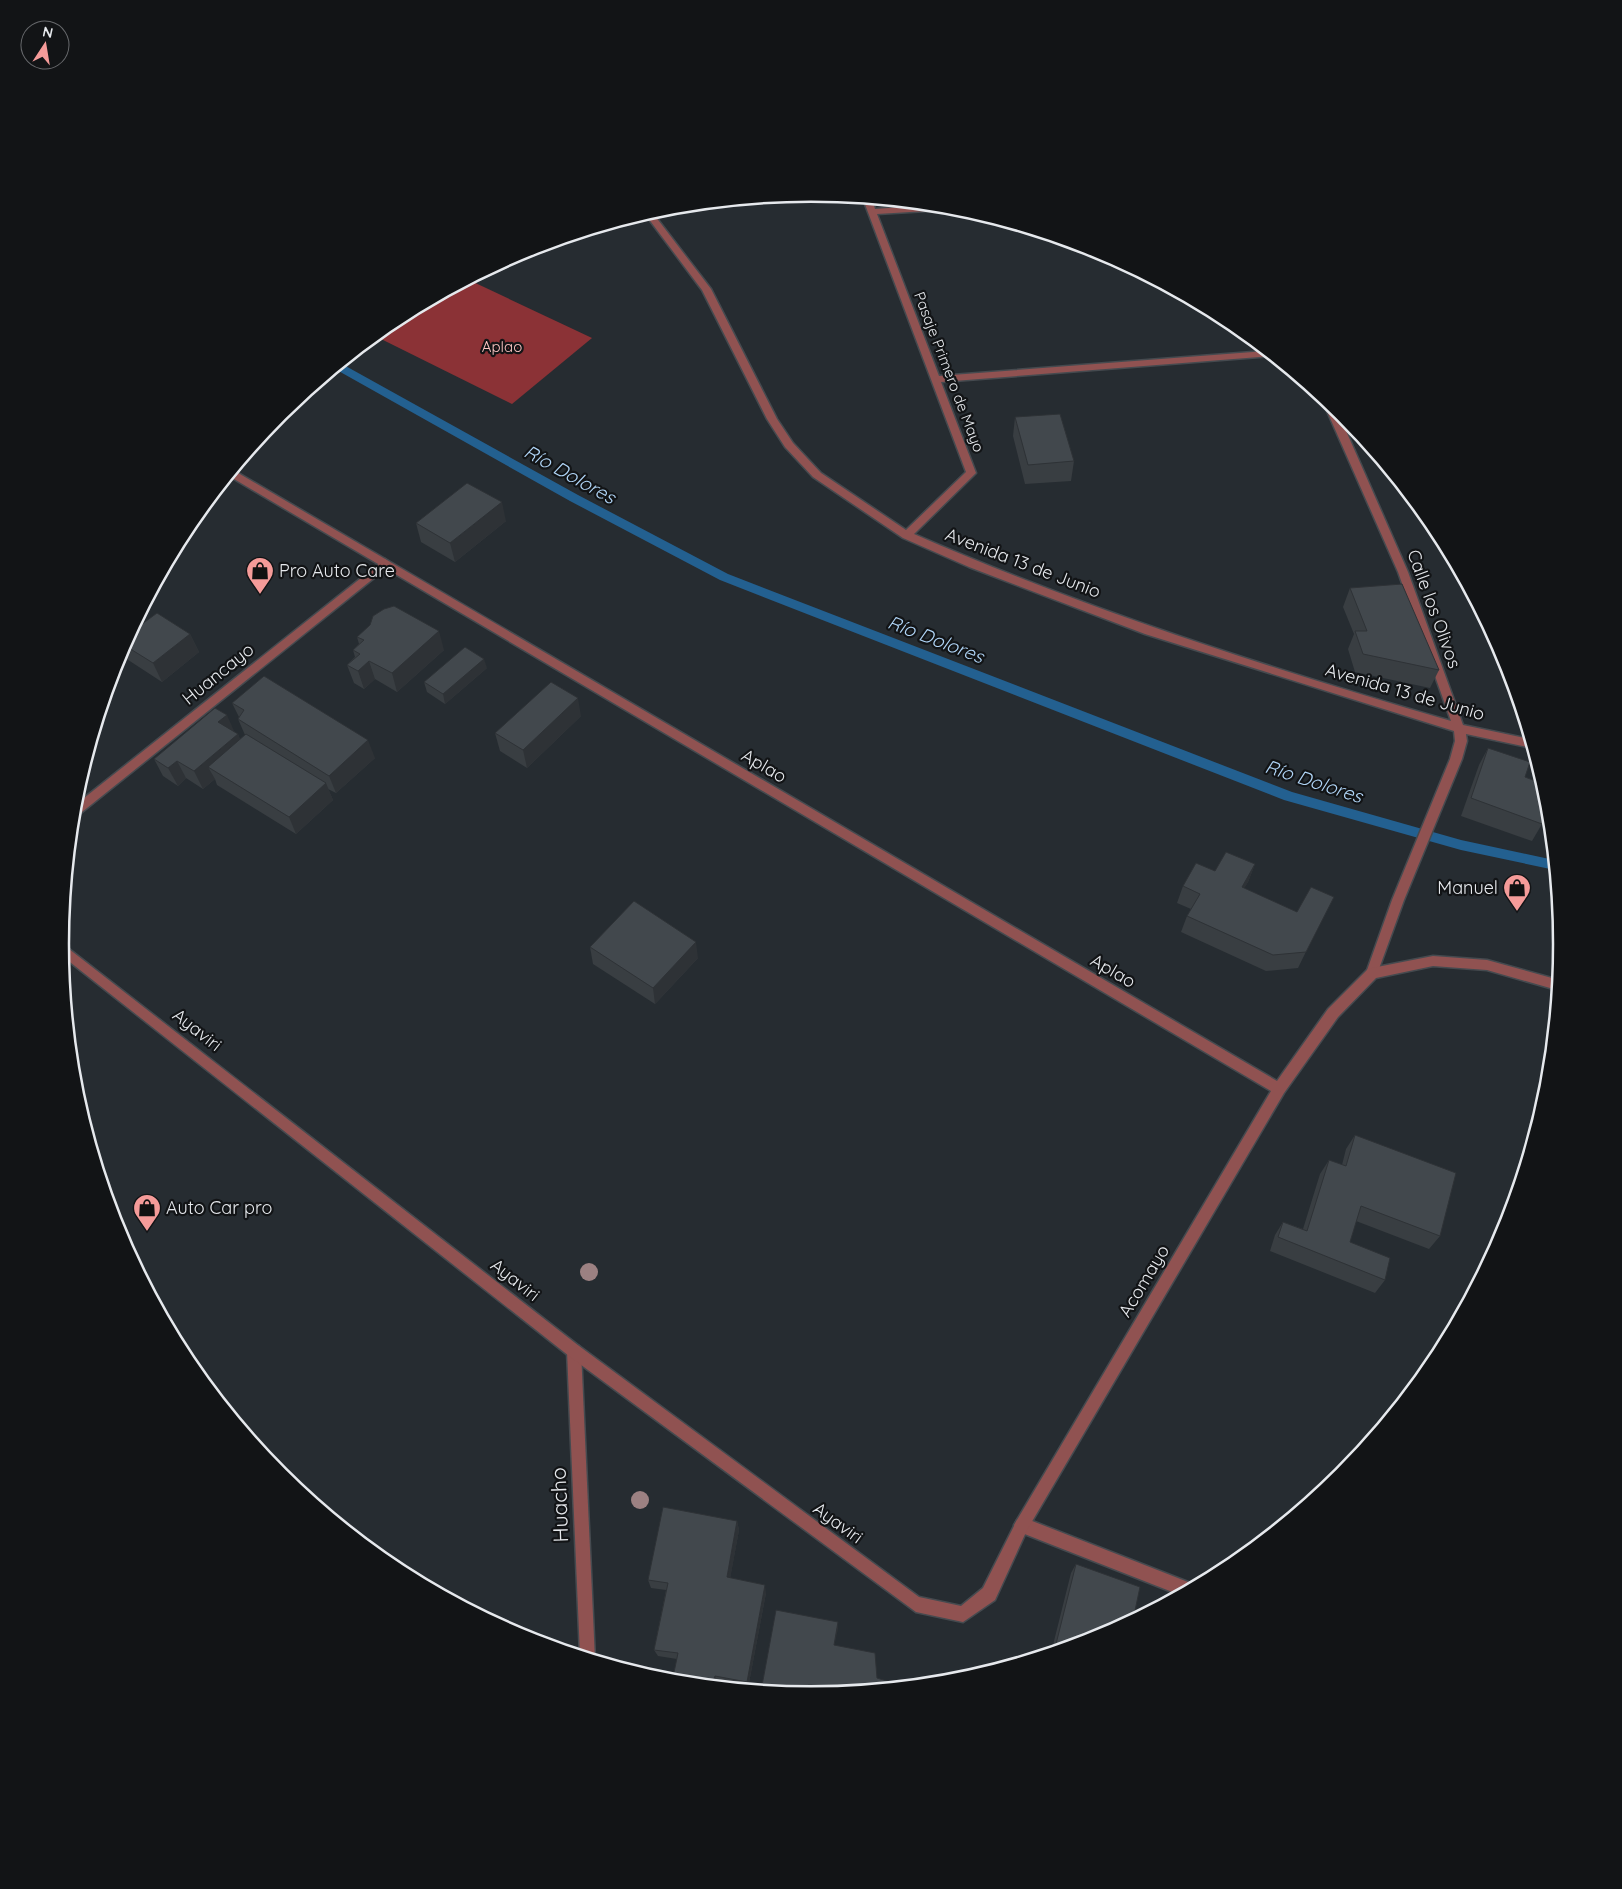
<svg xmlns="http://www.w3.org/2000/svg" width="1622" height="1889" font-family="Quicksand,sans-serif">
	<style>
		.green { fill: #8b3236 }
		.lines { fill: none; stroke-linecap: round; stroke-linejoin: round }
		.stream { fill: #236090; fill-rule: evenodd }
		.minor-casing { stroke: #454a4f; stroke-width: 3 }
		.tertiary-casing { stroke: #454a4f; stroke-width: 3 }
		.minor { fill: #905251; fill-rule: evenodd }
		.tertiary { fill: #905251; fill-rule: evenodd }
		.tree { fill: #9c8182 }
		.wall { fill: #393e42 }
		.shaded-wall { fill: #2e3236 }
		.building { fill: #42484d; stroke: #2e3236 }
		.labels { text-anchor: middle; stroke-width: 4.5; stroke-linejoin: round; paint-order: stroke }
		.far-park-label { font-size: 15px; fill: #fcc6c4; stroke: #121416 }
		.far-street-label { font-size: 15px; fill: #e6e9ed; stroke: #121416 }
		.street-label { font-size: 18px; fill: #e6e9ed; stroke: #121416 }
		.poi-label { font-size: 18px; fill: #e6e9ed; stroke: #121416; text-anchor: start }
		.water-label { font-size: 19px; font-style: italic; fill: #b0d5f7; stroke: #121416 }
		.near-street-label { font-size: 21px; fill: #e6e9ed; stroke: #121416 }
		.rim { fill: none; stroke: #e6e9ed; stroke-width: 2.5 }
	</style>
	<rect width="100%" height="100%" fill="#262c31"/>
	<path class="green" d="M 469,280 L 592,338 L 512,404 L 375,336 L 394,320 Z"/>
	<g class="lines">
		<path class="stream" d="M 342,364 L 578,495 L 728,574 L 1292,792 L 1461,840 L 1554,860 L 1555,870 L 1461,850 L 1284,800 L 720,580 L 570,501 L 335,369 Z"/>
		<defs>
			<g id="minor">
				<path d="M 863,199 L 872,199 L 875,209 L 930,205 L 947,207 L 943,210 L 877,214 L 939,376 L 1266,351 L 1272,356 L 941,382 L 976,473 L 914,534 C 1088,610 1269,668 1451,721 L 1398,572 L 1323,402 L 1325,400 L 1336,408 L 1408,572 L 1463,725 L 1530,739 L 1532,748 L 1466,734 L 1467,741 L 1462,759 L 1404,900 L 1376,977 L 1372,978 L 1368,977 L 1366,973 L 1392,900 L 1450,759 L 1455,741 L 1454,731 L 1145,634 L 969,567 L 903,538 L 813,477 L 785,447 L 767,419 L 702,290 L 645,214 L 652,212 L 711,289 L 777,419 L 793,443 L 821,473 L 906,530 L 966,472 Z"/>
				<path d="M 385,559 L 390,563 L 389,566 L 77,816 L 73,818 L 74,806 Z"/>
				<path d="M 574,1344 L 579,1346 L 581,1351 L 595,1660 L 580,1655 L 567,1351 L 569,1346 Z"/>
				<path d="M 1022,1517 L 1188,1582 L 1195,1587 L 1180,1595 L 1022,1533 L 1017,1530 L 1014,1525 L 1017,1520 Z"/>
			</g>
			<path id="tertiary" d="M 233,470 L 1277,1081 L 1328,1009 L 1368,969 L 1372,968 L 1433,956 L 1487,960 L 1559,980 L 1557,990 L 1487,970 L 1433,966 L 1376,978 L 1338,1017 L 1284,1093 L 1027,1530 L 995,1600 L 963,1622 L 916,1612 L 569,1356 L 61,955 L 60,942 L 579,1346 L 919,1597 L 961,1606 L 983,1588 L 1017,1520 L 1271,1091 L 229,476 Z"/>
		</defs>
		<use href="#minor" class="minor-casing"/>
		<use href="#tertiary" class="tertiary-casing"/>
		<use href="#minor" class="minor"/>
		<use href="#tertiary" class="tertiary"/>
	</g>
	<g class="tree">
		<circle cx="589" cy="1272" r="9"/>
		<circle cx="640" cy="1500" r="9"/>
	</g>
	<g class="wall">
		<path d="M 1015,417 L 1074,461 L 1071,481 L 1025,484 L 1013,436 Z"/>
		<path d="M 506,521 L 455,562 L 421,542 L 416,523 Z"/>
		<path d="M 1350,588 L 1439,670 L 1430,688 L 1355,672 L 1348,649 L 1354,634 L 1343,607 Z"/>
		<path d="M 130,633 L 190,634 L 199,652 L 162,682 L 119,654 Z"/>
		<path d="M 357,637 L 444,650 L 397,692 L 375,679 L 364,689 L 354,683 L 347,665 L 355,657 L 353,650 L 359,644 Z"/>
		<path d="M 487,668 L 445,704 L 427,692 L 424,682 Z"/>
		<path d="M 232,703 L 375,758 L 336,793 L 328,789 L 333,800 L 296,834 L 217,785 L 215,779 L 203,789 L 186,778 L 178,786 L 163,776 L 154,759 L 235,733 L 238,734 L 240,740 L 245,735 L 238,719 L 239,717 Z"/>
		<path d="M 581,716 L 527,768 L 500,751 L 495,733 Z"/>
		<path d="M 1488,748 L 1525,777 L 1542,824 L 1532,841 L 1461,816 L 1479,765 Z"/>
		<path d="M 1255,864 L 1248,882 L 1244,888 L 1297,912 L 1325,913 L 1298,968 L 1266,971 L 1181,932 L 1187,916 L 1191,909 L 1177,903 L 1183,886 L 1215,871 Z"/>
		<path d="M 590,947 L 698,958 L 655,1004 L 593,964 Z"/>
		<path d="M 1555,1017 L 1550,1069 L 1543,1067 L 1547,1028 Z"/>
		<path d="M 1355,1135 L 1440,1236 L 1429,1249 L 1356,1221 L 1350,1242 L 1385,1280 L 1375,1293 L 1270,1251 L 1275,1235 L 1283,1222 L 1303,1229 L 1320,1174 L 1329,1160 L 1342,1165 L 1346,1149 Z"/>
		<path d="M 737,1521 L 739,1530 L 730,1578 L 766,1593 L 748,1688 L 717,1682 L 677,1659 L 658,1656 L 654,1650 L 666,1590 L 651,1588 L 648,1580 Z"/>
		<path d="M 1076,1564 L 1098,1638 L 1051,1653 L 1071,1573 Z"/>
	</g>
	<g class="shaded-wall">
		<path d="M 502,502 L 506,521 L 455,562 L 450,543 Z"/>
		<path d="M 439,631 L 444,650 L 397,692 L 392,673 Z"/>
		<path d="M 190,634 L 199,652 L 162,682 L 153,663 Z"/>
		<path d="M 484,659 L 487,668 L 445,704 L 443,694 Z"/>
		<path d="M 369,661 L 375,679 L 364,689 L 358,671 Z"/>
		<path d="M 578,698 L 581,716 L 527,768 L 523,750 Z"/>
		<path d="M 227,715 L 235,733 L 218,722 Z"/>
		<path d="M 238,734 L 246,752 L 208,767 L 215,779 L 203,789 L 194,771 Z"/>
		<path d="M 368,740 L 375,758 L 336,793 L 329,776 Z"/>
		<path d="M 177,761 L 186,778 L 178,786 L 168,768 Z"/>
		<path d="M 326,783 L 333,800 L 296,834 L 289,817 Z"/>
		<path d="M 1255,864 L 1248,882 L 1235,904 L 1242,887 Z"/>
		<path d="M 696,942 L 698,958 L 655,1004 L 653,988 Z"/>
		<path d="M 737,1521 L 739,1530 L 729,1585 L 727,1577 Z"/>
		<path d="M 765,1585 L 766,1593 L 748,1688 L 747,1682 Z"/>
		<path d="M 838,1622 L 838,1629 L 833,1651 L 834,1645 Z"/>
		<path d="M 715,1676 L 717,1682 L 716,1686 L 711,1686 Z"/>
	</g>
	<g class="building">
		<path d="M 1060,414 L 1074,461 L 1028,465 L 1015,417 Z"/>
		<path d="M 467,483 L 502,502 L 450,543 L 416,523 Z"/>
		<path d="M 1402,584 L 1439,670 L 1363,654 L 1355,631 L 1367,631 L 1350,588 Z"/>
		<path d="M 394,606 L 439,631 L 392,673 L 369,661 L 358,671 L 347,665 L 360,654 L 353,650 L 364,640 L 357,637 L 370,625 L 373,616 L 384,609 Z"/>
		<path d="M 157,613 L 190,634 L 153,663 L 124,645 L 130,633 Z"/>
		<path d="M 465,647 L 484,659 L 443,694 L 424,682 Z"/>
		<path d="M 264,676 L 368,740 L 329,776 L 238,719 L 244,710 L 232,703 Z"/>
		<path d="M 551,682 L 578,698 L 523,750 L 495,733 Z"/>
		<path d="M 215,708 L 227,715 L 218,722 L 238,734 L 194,771 L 177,761 L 168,768 L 154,759 Z"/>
		<path d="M 246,734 L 326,783 L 289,817 L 208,767 Z"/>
		<path d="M 1488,748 L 1530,762 L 1525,777 L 1543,784 L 1548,798 L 1548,806 L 1542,824 L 1471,798 Z"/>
		<path d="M 1226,852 L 1255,864 L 1242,887 L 1297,912 L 1311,887 L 1334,897 L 1306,952 L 1273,955 L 1187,916 L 1200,894 L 1183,886 L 1196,863 L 1215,871 Z"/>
		<path d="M 634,901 L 696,942 L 653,988 L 590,947 Z"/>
		<path d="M 1355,1135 L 1456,1173 L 1440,1236 L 1361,1206 L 1350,1242 L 1390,1258 L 1385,1280 L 1278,1237 L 1283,1222 L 1307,1231 L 1329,1160 L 1346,1166 Z"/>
		<path d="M 663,1507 L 737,1521 L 727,1577 L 765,1585 L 747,1682 L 715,1676 L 711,1686 L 672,1682 L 678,1653 L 654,1650 L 668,1583 L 648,1580 Z"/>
		<path d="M 1076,1564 L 1140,1587 L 1133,1620 L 1098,1638 L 1054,1652 Z"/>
		<path d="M 776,1610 L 838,1622 L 834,1645 L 875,1653 L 877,1678 L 903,1686 L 811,1696 L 761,1691 Z"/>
	</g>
	<defs>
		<symbol id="shop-pin" viewBox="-11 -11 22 30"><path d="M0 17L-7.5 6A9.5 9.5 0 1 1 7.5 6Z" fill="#f59b99" stroke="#121416"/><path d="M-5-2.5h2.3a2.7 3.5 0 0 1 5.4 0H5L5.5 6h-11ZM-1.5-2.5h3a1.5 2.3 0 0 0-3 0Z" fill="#111"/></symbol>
	</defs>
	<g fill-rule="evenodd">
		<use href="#shop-pin" x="244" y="555" width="32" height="43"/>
		<use href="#shop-pin" x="1501" y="872" width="32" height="43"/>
		<use href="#shop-pin" x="131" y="1192" width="32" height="43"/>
	</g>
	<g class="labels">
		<g class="far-park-label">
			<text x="502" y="352">Aplao</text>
		</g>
		<g class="far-street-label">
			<text transform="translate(949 372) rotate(69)" y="5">Pasaje Primero de Mayo</text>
		</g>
		<g class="street-label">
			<text transform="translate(1023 563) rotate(21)" y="6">Avenida 13 de Junio</text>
			<text transform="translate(1434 609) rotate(70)" y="6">Calle los Olivos</text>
			<text transform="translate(218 674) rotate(-39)" y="6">Huancayo</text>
			<text transform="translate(1405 692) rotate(16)" y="6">Avenida 13 de Junio</text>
			<text transform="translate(764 766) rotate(30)" y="6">Aplao</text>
			<text transform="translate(1113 971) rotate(30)" y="6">Aplao</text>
			<text transform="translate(197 1030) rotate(38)" y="6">Ayaviri</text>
			<text transform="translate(515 1280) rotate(38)" y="6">Ayaviri</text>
			<text transform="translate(1144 1281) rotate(-59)" y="6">Acomayo</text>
			<text transform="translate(838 1523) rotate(36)" y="6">Ayaviri</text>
		</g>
		<g class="poi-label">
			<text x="279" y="577">Pro Auto Care</text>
			<text x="1498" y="894" text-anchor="end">Manuel</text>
			<text x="166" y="1214">Auto Car pro</text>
		</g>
		<g class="water-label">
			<text transform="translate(570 474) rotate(29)" y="7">Río Dolores</text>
			<text transform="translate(936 639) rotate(21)" y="7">Río Dolores</text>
			<text transform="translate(1314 781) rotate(18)" y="7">Río Dolores</text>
		</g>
		<g class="near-street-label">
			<text transform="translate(560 1505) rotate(-92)" y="7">Huacho</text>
		</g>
	</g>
	<path d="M0 0H1622V1889H0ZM69 944a742 742 0 1 1 1484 0a742 742 0 1 1-1484 0Z" fill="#121416" fill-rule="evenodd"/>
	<path class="rim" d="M69 944a742 742 0 1 1 1484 0a742 742 0 1 1-1484 0Z"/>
	<g transform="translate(45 45) rotate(12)"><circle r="24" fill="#121416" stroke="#67696c"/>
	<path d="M0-4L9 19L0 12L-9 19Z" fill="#f59b99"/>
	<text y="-8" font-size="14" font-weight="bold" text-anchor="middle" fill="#e6e9ed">N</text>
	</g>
</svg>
